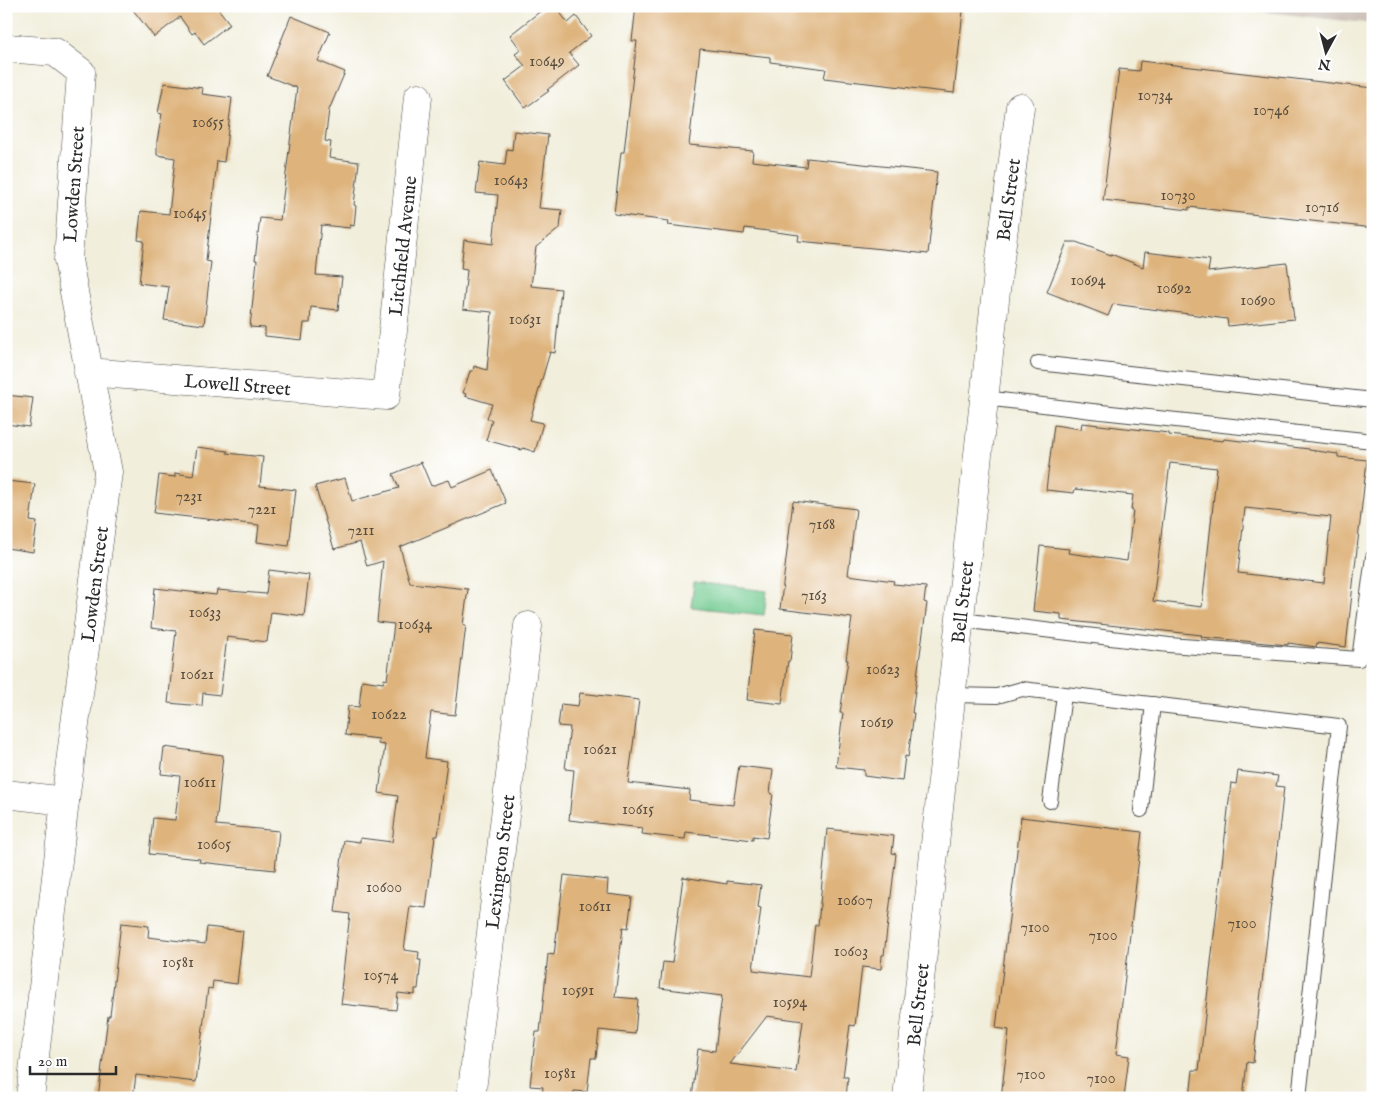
<svg xmlns="http://www.w3.org/2000/svg" width="1379" height="1104" font-family="'IM FELL English',serif">
	<style>
		.industrial { fill: #cdc2b9 }
		.green { fill: #71ca90; stroke: #4e7a5e }
		.building { fill: #deb37b; fill-rule: evenodd }
		.lines { fill: none; stroke-linecap: round; stroke-linejoin: round }
		.lane-casing { stroke: #494845; stroke-width: 16 }
		.street-casing { stroke: #494845; stroke-width: 29 }
		.lane { stroke: #fff; stroke-width: 14 }
		.street { stroke: #fff; stroke-width: 28 }
		.labels { text-anchor: middle; stroke-width: 5; stroke-linejoin: round; paint-order: stroke }
		.number-label { font-size: 16px; fill: #584d3f }
		.street-label { font-size: 19px; fill: #2b2b2b; stroke: #fff }
	</style>
	<rect width="100%" height="100%" fill="#fff"/>
	<filter id="ink" filterUnits="userSpaceOnUse"><feTurbulence type="fractalNoise" baseFrequency=".02" numOctaves="2"/><feDisplacementMap in="SourceGraphic" scale="10" xChannelSelector="R" yChannelSelector="G"/><feConvolveMatrix kernelMatrix="1 2 1 2 8 2 1 2 1" color-interpolation-filters="sRGB"/></filter>
	<filter id="wash" filterUnits="userSpaceOnUse"><feTurbulence type="fractalNoise" baseFrequency=".0096" numOctaves="4" result="noise"/><feDisplacementMap in="SourceGraphic" scale="20" xChannelSelector="R" yChannelSelector="G"/><feGaussianBlur stdDeviation="1.12" result="paint"/><feColorMatrix in="noise" values="0 0 0 0 0 0 0 0 0 0 0 0 0 0 0 0 0 1.4 0 .05"/><feComposite in="paint" operator="in"/></filter>
	<g filter="url(#wash)">
		<rect width="100%" height="100%" fill="#f1eedb"/>
		<path class="industrial" d="M 1210,6 L 1373,6 L 1373,24 Z"/>
		<path class="green" d="M 694,582 L 767,591 L 764,615 L 691,607 Z"/>
		<g id="blocks">
			<g class="building">
				<path d="M 130,6 L 216,6 L 230,24 L 204,44 L 195,32 L 192,34 L 180,17 L 154,37 Z"/>
				<path d="M 547,6 L 555,6 L 568,23 L 576,16 L 591,36 L 569,53 L 579,65 L 547,90 L 549,91 L 525,108 L 505,81 L 525,66 L 515,54 L 521,50 L 510,35 Z"/>
				<path d="M 636,6 L 923,6 L 963,11 L 954,93 L 824,78 L 826,69 L 770,62 L 770,57 L 700,49 L 689,145 L 753,151 L 752,161 L 806,167 L 807,158 L 937,172 L 928,254 L 873,248 L 798,241 L 799,235 L 745,228 L 744,234 L 668,225 L 669,221 L 614,214 L 621,152 L 624,152 L 637,41 L 632,41 Z"/>
				<path d="M 291,16 L 330,32 L 318,61 L 345,72 L 329,110 L 325,141 L 331,142 L 329,158 L 359,162 L 354,205 L 356,206 L 354,226 L 350,225 L 350,228 L 321,225 L 316,275 L 342,277 L 338,310 L 311,307 L 310,323 L 304,323 L 302,340 L 265,336 L 265,328 L 250,327 L 257,260 L 255,260 L 260,218 L 280,220 L 297,88 L 267,76 Z"/>
				<path d="M 1140,61 L 1373,88 L 1373,228 L 1189,207 L 1189,210 L 1103,200 L 1119,69 L 1139,71 Z"/>
				<path d="M 164,83 L 203,88 L 202,94 L 232,98 L 224,162 L 217,161 L 206,261 L 211,262 L 204,325 L 164,320 L 169,287 L 139,283 L 144,241 L 138,240 L 141,211 L 169,214 L 175,158 L 157,155 L 157,141 L 162,114 L 158,113 Z"/>
				<path d="M 514,131 L 548,135 L 539,208 L 562,210 L 560,228 L 536,247 L 531,286 L 561,289 L 555,353 L 550,352 L 530,420 L 543,423 L 535,452 L 523,448 L 522,450 L 486,440 L 492,420 L 487,418 L 492,404 L 465,396 L 466,394 L 463,393 L 470,371 L 473,371 L 474,366 L 487,370 L 492,312 L 463,309 L 467,270 L 461,269 L 464,240 L 493,244 L 498,195 L 476,193 L 480,162 L 505,165 L 507,149 L 512,150 Z"/>
				<path d="M 1067,242 L 1076,242 L 1111,255 L 1111,254 L 1143,267 L 1145,252 L 1210,260 L 1208,272 L 1287,263 L 1294,319 L 1228,326 L 1227,319 L 1113,304 L 1108,316 L 1047,292 Z"/>
				<path d="M 6,395 L 33,398 L 29,427 L 6,424 Z"/>
				<path d="M 1082,423 L 1169,433 L 1169,435 L 1223,441 L 1224,439 L 1309,449 L 1309,450 L 1338,454 L 1338,457 L 1367,460 L 1346,647 L 1317,643 L 1316,647 L 1288,643 L 1288,645 L 1201,637 L 1202,635 L 1061,620 L 1061,614 L 1033,611 L 1040,546 L 1069,549 L 1068,553 L 1127,561 L 1133,510 L 1131,510 L 1133,495 L 1075,489 L 1074,493 L 1046,490 L 1054,425 L 1081,429 ZM 1170,463 L 1217,468 L 1202,607 L 1153,601 ZM 1245,508 L 1331,517 L 1324,583 L 1238,573 Z"/>
				<path d="M 197,447 L 228,451 L 227,453 L 263,457 L 260,486 L 296,490 L 289,546 L 257,542 L 259,525 L 154,513 L 159,475 L 175,477 L 175,473 L 193,476 Z"/>
				<path d="M 421,462 L 431,486 L 449,480 L 452,487 L 492,470 L 506,503 L 400,547 L 410,583 L 468,589 L 463,625 L 466,625 L 455,715 L 431,712 L 425,758 L 447,761 L 438,836 L 435,836 L 426,908 L 410,906 L 404,950 L 419,952 L 418,960 L 421,960 L 418,989 L 415,989 L 415,995 L 398,993 L 396,1010 L 341,1004 L 343,990 L 341,989 L 350,914 L 335,912 L 344,840 L 360,842 L 360,838 L 392,842 L 398,796 L 379,793 L 385,745 L 378,744 L 379,739 L 345,735 L 348,706 L 359,707 L 362,680 L 383,683 L 384,679 L 387,680 L 394,624 L 377,622 L 383,561 L 367,566 L 360,542 L 334,549 L 315,486 L 345,478 L 352,501 L 399,488 L 393,474 Z"/>
				<path d="M 6,481 L 35,484 L 30,521 L 37,522 L 33,552 L 6,548 Z"/>
				<path d="M 793,501 L 856,509 L 848,575 L 894,581 L 893,584 L 926,587 L 924,602 L 927,603 L 912,713 L 914,713 L 908,757 L 905,756 L 902,781 L 864,776 L 864,770 L 836,767 L 843,713 L 840,713 L 848,660 L 846,660 L 852,618 L 780,609 Z"/>
				<path d="M 269,570 L 309,575 L 304,616 L 271,612 L 267,642 L 227,637 L 220,695 L 203,693 L 202,706 L 168,703 L 176,631 L 151,628 L 155,588 L 216,595 L 217,590 L 266,594 Z"/>
				<path d="M 755,630 L 793,634 L 790,661 L 788,661 L 782,704 L 747,700 Z"/>
				<path d="M 580,693 L 639,700 L 628,783 L 690,790 L 689,800 L 733,805 L 739,766 L 773,770 L 770,793 L 773,794 L 767,838 L 753,836 L 753,840 L 686,832 L 685,839 L 642,834 L 643,828 L 569,820 L 574,770 L 565,769 L 570,727 L 558,726 L 561,704 L 578,706 Z"/>
				<path d="M 164,747 L 223,755 L 216,825 L 279,831 L 275,870 L 199,862 L 200,859 L 149,854 L 153,818 L 175,820 L 180,776 L 161,774 Z"/>
				<path d="M 1238,771 L 1278,776 L 1276,786 L 1284,787 L 1253,1063 L 1247,1062 L 1243,1098 L 1190,1098 L 1193,1070 L 1199,1070 L 1231,783 L 1236,784 Z"/>
				<path d="M 1021,817 L 1142,832 L 1116,1054 L 1129,1056 L 1124,1098 L 1001,1098 L 1009,1030 L 996,1028 Z"/>
				<path d="M 827,829 L 894,836 L 892,853 L 896,854 L 884,955 L 882,955 L 881,969 L 862,967 L 855,1026 L 850,1025 L 843,1077 L 848,1077 L 846,1098 L 692,1098 L 698,1049 L 715,1051 L 722,996 L 660,988 L 663,962 L 672,963 L 683,877 L 727,884 L 727,881 L 761,885 L 758,907 L 761,908 L 753,970 L 809,977 L 815,925 L 818,925 ZM 767,1016 L 803,1021 L 796,1072 L 730,1064 Z"/>
				<path d="M 564,875 L 608,880 L 607,894 L 632,897 L 628,928 L 623,927 L 615,997 L 638,999 L 635,1034 L 599,1030 L 596,1058 L 591,1058 L 587,1092 L 574,1091 L 573,1098 L 542,1098 L 543,1087 L 530,1086 L 536,1032 L 540,1032 L 548,954 L 554,955 Z"/>
				<path d="M 121,923 L 149,926 L 148,937 L 205,944 L 207,927 L 243,931 L 237,984 L 213,981 L 212,989 L 208,988 L 196,1082 L 136,1075 L 133,1098 L 98,1098 L 108,1016 L 110,1016 Z"/>
			</g>
		</g>
	</g>
	<g filter="url(#ink)">
		<use href="#blocks" fill-opacity="0" stroke="#494845" stroke-width="1"/>
		<g class="lines">
			<defs>
				<g id="lane">
					<path d="M 1038,363 L 1373,400"/>
					<path d="M 985,398 L 1092,411 L 1373,441"/>
					<path d="M 961,620 L 1169,645 L 1359,659 L 1373,557"/>
					<path d="M 952,695 L 997,696 L 1022,689 L 1339,726 L 1299,1098"/>
					<path d="M 1050,801 L 1064,695"/>
					<path d="M 1141,810 L 1153,704"/>
				</g>
				<g id="street">
					<path d="M 6,48 L 55,52 L 81,72 L 68,260 L 108,472 L 65,801 L 30,1098"/>
					<path id="s1" d="M 88,372 L 386,396 L 418,97"/>
					<path d="M 6,794 L 65,801"/>
					<path id="s2" d="M 471,1098 L 528,626"/>
					<path id="s3" d="M 907,1098 L 998,273 L 1020,107"/>
				</g>
			</defs>
			<use href="#lane" class="lane-casing"/>
			<use href="#street" class="street-casing"/>
			<use href="#lane" class="lane"/>
			<use href="#street" class="street"/>
		</g>
	</g>
	<g class="labels">
		<g class="number-label">
			<text x="547" y="66">10649</text>
			<text x="1155" y="100">10734</text>
			<text x="1271" y="115">10746</text>
			<text x="208" y="127">10655</text>
			<text x="511" y="185">10643</text>
			<text x="1178" y="200">10730</text>
			<text x="1322" y="212">10716</text>
			<text x="190" y="218">10645</text>
			<text x="1088" y="285">10694</text>
			<text x="1174" y="293">10692</text>
			<text x="1258" y="305">10690</text>
			<text x="525" y="324">10631</text>
			<text x="189" y="501">7231</text>
			<text x="262" y="514">7221</text>
			<text x="822" y="529">7168</text>
			<text x="361" y="535">7211</text>
			<text x="814" y="600">7163</text>
			<text x="205" y="617">10633</text>
			<text x="415" y="629">10634</text>
			<text x="883" y="674">10623</text>
			<text x="197" y="679">10621</text>
			<text x="389" y="719">10622</text>
			<text x="877" y="727">10619</text>
			<text x="600" y="754">10621</text>
			<text x="200" y="787">10611</text>
			<text x="638" y="814">10615</text>
			<text x="214" y="849">10605</text>
			<text x="384" y="892">10600</text>
			<text x="855" y="905">10607</text>
			<text x="595" y="911">10611</text>
			<text x="1242" y="928">7100</text>
			<text x="1035" y="932">7100</text>
			<text x="1103" y="940">7100</text>
			<text x="851" y="956">10603</text>
			<text x="178" y="967">10581</text>
			<text x="381" y="980">10574</text>
			<text x="578" y="995">10591</text>
			<text x="790" y="1007">10594</text>
			<text x="560" y="1078">10581</text>
			<text x="1031" y="1079">7100</text>
			<text x="1101" y="1083">7100</text>
		</g>
		<g class="street-label">
			<text transform="translate(73 184) rotate(-86)" y="7">Lowden Street</text>
			<text dy="7" stroke="none"><textPath href="#s3" startOffset="904">Bell Street</textPath></text>
			<text dy="7" stroke="none"><textPath href="#s1" startOffset="450">Litchfield Avenue</textPath></text>
			<text dy="7" stroke="none"><textPath href="#s1" startOffset="150">Lowell Street</textPath></text>
			<text transform="translate(94 584) rotate(-83)" y="7">Lowden Street</text>
			<text dy="7" stroke="none"><textPath href="#s3" startOffset="499">Bell Street</textPath></text>
			<text dy="7" stroke="none"><textPath href="#s2" startOffset="238">Lexington Street</textPath></text>
			<text dy="7" stroke="none"><textPath href="#s3" startOffset="94">Bell Street</textPath></text>
		</g>
	</g>
	<rect width="1379" height="1104" fill="none" stroke="#fff" stroke-width="25"/>
	<g transform="translate(1326 52) rotate(187)" stroke="#ffffff" stroke-width="4" paint-order="stroke">
	<path d="M0-4L9 19L0 12L-9 19Z" fill="#2b2b2b"/>
	<text y="-8" font-size="14" font-weight="bold" text-anchor="middle" fill="#2b2b2b">N</text>
	</g>
	<path d="M30 1066v8h86v-8" fill="none" stroke="#2b2b2b" stroke-width="2.5"/>
	<text x="38" y="1066" font-size="15" fill="#2b2b2b" stroke="#ffffff" stroke-width="4" paint-order="stroke">20 m</text>
</svg>
